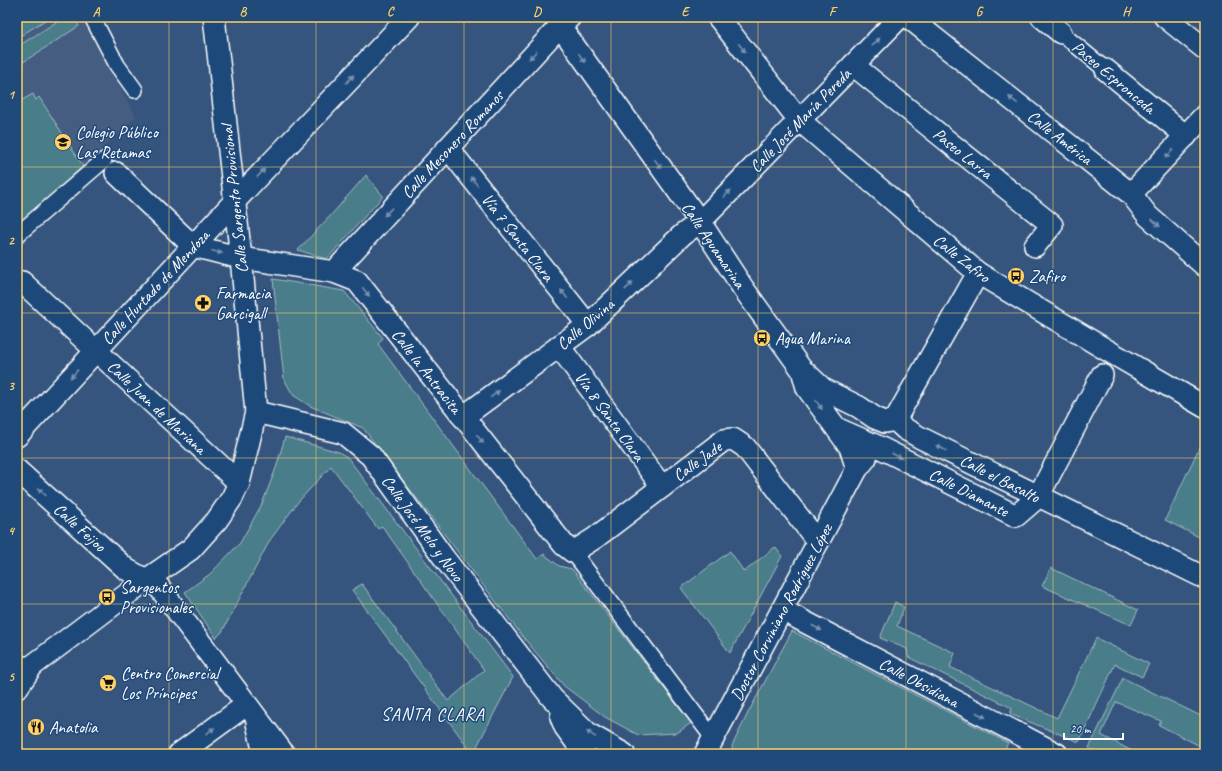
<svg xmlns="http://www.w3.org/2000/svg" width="1222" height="771" font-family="Caveat,sans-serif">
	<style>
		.built { fill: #445d81 }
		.green { fill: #4a7d89; stroke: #a4bec4 }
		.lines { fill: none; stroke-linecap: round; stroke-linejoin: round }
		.pedestrian-casing { stroke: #fff; stroke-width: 18 }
		.minor-casing { stroke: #fff; stroke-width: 24 }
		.pedestrian { stroke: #1f4a7a; stroke-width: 15 }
		.minor { stroke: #1f4a7a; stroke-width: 21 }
		.oneway { fill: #7992af }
		.grid { fill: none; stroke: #ffd166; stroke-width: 1; stroke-opacity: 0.55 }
		.labels { text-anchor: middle; stroke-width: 3; stroke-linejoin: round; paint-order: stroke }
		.street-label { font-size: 17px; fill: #fff; stroke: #1f4a7a }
		.poi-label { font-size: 17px; fill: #fff; stroke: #1f4a7a; text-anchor: start }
		.neighbourhood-label { font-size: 18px; letter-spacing: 1px; fill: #fff; stroke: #1f4a7a }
		.neatline { fill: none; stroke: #ffd166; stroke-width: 1.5 }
		.grid-label { font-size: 13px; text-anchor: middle; font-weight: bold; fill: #ffd166 }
	</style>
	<rect width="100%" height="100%" fill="#35557e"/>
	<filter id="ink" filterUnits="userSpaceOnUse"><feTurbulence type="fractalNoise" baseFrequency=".025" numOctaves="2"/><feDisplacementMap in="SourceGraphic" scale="8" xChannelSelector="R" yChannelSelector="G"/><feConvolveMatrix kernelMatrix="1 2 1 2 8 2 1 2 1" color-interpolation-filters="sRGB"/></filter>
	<g filter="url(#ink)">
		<path class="built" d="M 17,17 L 82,17 L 136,117 L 21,223 L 17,217 Z"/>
		<g class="green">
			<path d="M 17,17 L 50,17 L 17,38 Z"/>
			<path d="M 64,17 L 74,17 L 79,26 L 17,66 L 17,47 Z"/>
			<path d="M 33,94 L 36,100 L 39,97 L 83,166 L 21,223 L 17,217 L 17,103 Z"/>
			<path d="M 366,175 L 383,196 L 327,259 L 298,250 L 332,214 Z"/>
			<path d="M 273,279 L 344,291 L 383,338 L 378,344 L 537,559 L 544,554 L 559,566 L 572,569 L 691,723 L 677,733 L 638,735 L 605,717 L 564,686 L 523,637 L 363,428 L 310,406 L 293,395 L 284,379 Z"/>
			<path d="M 285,437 L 339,452 L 348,458 L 513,677 L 473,754 L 352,590 L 362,584 L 448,701 L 484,670 L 382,526 L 378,529 L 331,466 L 298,502 L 270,540 L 222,632 L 216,638 L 185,592 L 210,574 L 240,543 L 262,504 L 276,468 Z"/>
			<path d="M 1200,446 L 1205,448 L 1205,540 L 1165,520 Z"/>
			<path d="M 775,547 L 782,556 L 730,653 L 681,588 L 730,551 L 744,572 Z"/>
			<path d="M 1051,568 L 1138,610 L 1131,625 L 1042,586 Z"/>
			<path d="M 895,602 L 904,607 L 897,626 L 955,653 L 950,667 L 1057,718 L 1096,638 L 1149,664 L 1142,677 L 1115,664 L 1079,742 L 1010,714 L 1012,708 L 908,657 L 907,649 L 880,638 Z"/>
			<path d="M 792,631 L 1008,743 L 1002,754 L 733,754 L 732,746 L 748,713 Z"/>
			<path d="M 1123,678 L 1205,718 L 1205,743 L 1201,742 L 1200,746 L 1159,725 L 1161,721 L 1116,702 L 1101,735 L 1134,752 L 1133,754 L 1100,754 L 1089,748 Z"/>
		</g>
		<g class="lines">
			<defs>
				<g id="pedestrian">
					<path d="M 92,17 L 117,65 L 135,90"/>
					<path d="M 1061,33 L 1106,70"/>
					<path d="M 17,235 L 104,160"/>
					<path d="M 573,552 L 713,738"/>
				</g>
				<g id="minor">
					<path d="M 718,17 L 799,120 L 978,273 L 1105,349 L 1205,407"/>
					<path d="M 908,17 L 1131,194 L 1148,216 L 1205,266"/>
					<path d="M 1042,17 L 1061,33"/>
					<path d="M 1165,17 L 1205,49"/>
					<path d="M 560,26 L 700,222 L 743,288 L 802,370 L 807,388 L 850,447 L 857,469"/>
					<path d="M 853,65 L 1052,225 L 1035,246"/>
					<path d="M 1106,70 L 1186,136"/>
					<path d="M 448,148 L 588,325"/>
					<path d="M 116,173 L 193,246 L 241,258 L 334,272 L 357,281 L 564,545 L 573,552 L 595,538 L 724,440 L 733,439 L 745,447 L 818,542"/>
					<path d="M 1131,194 L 1205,115"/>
					<path d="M 334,272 L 560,26 L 570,17"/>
					<path d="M 22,282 L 239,483"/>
					<path d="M 559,346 L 662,487"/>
					<path d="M 805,372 L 823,389 L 859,407 L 875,418 L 885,422 L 895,420 L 905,429 L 921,438 L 1205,578"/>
					<path d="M 256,412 L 343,433 L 371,456 L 444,558 L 552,698 L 589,734 L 624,754"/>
					<path d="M 463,417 L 588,325 L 682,235 L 700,222 L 900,17"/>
					<path d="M 895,420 L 978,273"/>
					<path d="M 838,429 L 877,446 L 1016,516 L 1038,497 L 1102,375"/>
					<path d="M 17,436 L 234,202 L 409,17"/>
					<path d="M 17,470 L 126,569 L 159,587 L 284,754"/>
					<path d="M 782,610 L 1057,754"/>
					<path d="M 17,669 L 32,666 L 36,663 L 146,580 L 191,549 L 217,520 L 232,498 L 239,483 L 256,412 L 241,258 L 214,17"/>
					<path d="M 17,688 L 32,666"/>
					<path d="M 561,717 L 565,727 L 585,754"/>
					<path d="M 257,723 L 264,754"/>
					<path d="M 179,754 L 246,705"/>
					<path d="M 705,754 L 857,469 L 866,458"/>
				</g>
			</defs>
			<use href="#pedestrian" class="pedestrian-casing"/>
			<use href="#minor" class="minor-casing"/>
			<use href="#pedestrian" class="pedestrian"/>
			<use href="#minor" class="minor"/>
		</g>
		<defs><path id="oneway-solid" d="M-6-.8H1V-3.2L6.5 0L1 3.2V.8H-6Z"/></defs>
		<g class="oneway">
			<use href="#oneway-solid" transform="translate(876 42) rotate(-46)"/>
			<use href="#oneway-solid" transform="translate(742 48) rotate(52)"/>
			<use href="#oneway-solid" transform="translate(533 55) rotate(133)"/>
			<use href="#oneway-solid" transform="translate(582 58) rotate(54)"/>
			<use href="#oneway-solid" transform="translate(350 79) rotate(-47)"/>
			<use href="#oneway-solid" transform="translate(1013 100) rotate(-142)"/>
			<use href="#oneway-solid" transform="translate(1169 154) rotate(133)"/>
			<use href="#oneway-solid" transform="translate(658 164) rotate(54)"/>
			<use href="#oneway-solid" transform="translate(261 173) rotate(-47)"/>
			<use href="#oneway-solid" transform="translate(474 181) rotate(-128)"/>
			<use href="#oneway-solid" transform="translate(727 194) rotate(-46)"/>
			<use href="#oneway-solid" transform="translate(388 212) rotate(133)"/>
			<use href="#oneway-solid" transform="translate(1156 223) rotate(42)"/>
			<use href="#oneway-solid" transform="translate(217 252) rotate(14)"/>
			<use href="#oneway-solid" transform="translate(629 286) rotate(-44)"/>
			<use href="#oneway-solid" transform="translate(366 292) rotate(52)"/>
			<use href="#oneway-solid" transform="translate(564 294) rotate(-128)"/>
			<use href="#oneway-solid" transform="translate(74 374) rotate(133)"/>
			<use href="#oneway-solid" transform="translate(495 394) rotate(-37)"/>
			<use href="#oneway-solid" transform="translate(819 405) rotate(55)"/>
			<use href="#oneway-solid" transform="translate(480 439) rotate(52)"/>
			<use href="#oneway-solid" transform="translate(941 448) rotate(-153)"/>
			<use href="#oneway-solid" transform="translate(897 456) rotate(27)"/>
			<use href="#oneway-solid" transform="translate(42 492) rotate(-138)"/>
			<use href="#oneway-solid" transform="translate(817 628) rotate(28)"/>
			<use href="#oneway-solid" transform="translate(981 715) rotate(28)"/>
			<use href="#oneway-solid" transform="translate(210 731) rotate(-36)"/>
			<use href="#oneway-solid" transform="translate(591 734) rotate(-145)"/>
		</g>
	</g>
	<path class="grid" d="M 169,17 L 169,754M 316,17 L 316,754M 464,17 L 464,754M 611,17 L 611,754M 758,17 L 758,754M 906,17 L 906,754M 1053,17 L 1053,754M 17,167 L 1205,167M 17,313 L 1205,313M 17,458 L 1205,458M 17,604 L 1205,604"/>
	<defs>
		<symbol id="school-disc" viewBox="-11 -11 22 22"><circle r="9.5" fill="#ffd166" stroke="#1f4a7a"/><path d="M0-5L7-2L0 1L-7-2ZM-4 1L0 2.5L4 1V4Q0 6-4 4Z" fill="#111"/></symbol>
		<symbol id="bus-disc" viewBox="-11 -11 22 22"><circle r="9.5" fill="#ffd166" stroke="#1f4a7a"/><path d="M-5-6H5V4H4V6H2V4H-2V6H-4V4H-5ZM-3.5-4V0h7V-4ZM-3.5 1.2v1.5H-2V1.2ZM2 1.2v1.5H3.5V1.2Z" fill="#111"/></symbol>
		<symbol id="pharmacy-disc" viewBox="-11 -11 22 22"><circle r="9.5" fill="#ffd166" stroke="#1f4a7a"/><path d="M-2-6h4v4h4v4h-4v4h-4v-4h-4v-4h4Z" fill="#111"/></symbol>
		<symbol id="supermarket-disc" viewBox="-11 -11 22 22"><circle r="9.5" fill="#ffd166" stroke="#1f4a7a"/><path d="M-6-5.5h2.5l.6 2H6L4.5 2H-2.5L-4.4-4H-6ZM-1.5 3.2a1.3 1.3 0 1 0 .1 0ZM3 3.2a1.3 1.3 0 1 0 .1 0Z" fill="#111"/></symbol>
		<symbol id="restaurant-disc" viewBox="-11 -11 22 22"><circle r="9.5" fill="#ffd166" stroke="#1f4a7a"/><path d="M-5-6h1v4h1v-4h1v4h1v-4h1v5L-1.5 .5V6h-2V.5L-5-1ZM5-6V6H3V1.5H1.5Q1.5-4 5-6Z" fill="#111"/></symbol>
	</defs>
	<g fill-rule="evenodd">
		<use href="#school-disc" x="53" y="132" width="20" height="20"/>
		<use href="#bus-disc" x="1006" y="266" width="20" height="20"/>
		<use href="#pharmacy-disc" x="193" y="293" width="20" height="20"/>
		<use href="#bus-disc" x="752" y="328" width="20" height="20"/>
		<use href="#bus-disc" x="97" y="587" width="20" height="20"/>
		<use href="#supermarket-disc" x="98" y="673" width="20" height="20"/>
		<use href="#restaurant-disc" x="26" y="717" width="20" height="20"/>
	</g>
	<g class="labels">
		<g class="street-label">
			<text transform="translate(1114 77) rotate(40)" y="6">Paseo Espronceda</text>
			<text transform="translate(800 120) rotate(-46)" y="6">Calle José María Pereda</text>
			<text transform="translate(1060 137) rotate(38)" y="6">Calle América</text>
			<text transform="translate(452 144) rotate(-47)" y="6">Calle Mesonero Romanos</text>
			<text transform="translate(963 153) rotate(39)" y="6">Paseo Larra</text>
			<text transform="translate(234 199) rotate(-96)" y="6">Calle Sargento Provisional</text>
			<text transform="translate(518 237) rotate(52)" y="6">Vía 7 Santa Clara</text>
			<text transform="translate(714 245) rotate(56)" y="6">Calle Aguamarina</text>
			<text transform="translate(962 258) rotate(38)" y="6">Calle Zafiro</text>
			<text transform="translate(155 287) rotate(-47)" y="6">Calle Hurtado de Mendoza</text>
			<text transform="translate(585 324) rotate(-40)" y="6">Calle Olivina</text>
			<text transform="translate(427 371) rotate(52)" y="6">Calle la Antracita</text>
			<text transform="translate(157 407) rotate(43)" y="6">Calle Juan de Mariana</text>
			<text transform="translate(610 416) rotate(54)" y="6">Vía 8 Santa Clara</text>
			<text transform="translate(697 461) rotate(-36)" y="6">Calle Jade</text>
			<text transform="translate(1000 478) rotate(27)" y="6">Calle el Basalto</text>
			<text transform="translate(969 492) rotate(27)" y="6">Calle Diamante</text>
			<text transform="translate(80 527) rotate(42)" y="6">Calle Feijoo</text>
			<text transform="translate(423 528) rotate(54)" y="6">Calle José Melo y Novo</text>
			<text transform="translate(781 612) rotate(-62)" y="6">Doctor Corviniano Rodríguez López</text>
			<text transform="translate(919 682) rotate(28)" y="6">Calle Obsidiana</text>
		</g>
		<g class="poi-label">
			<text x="76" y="138">Colegio Público<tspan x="76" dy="20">Las Retamas</tspan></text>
			<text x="1029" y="282">Zafiro</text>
			<text x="216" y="299">Farmacia<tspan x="216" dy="20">Garcigall</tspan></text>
			<text x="775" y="344">Agua Marina</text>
			<text x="120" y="593">Sargentos<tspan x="120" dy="20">Provisionales</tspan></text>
			<text x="121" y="679">Centro Comercial<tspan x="121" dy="20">Los Príncipes</tspan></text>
			<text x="49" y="733">Anatolia</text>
		</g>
		<g class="neighbourhood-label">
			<text x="433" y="720">SANTA CLARA</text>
		</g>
	</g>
	<rect width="1222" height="771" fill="none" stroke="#1f4a7a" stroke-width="44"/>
	<path d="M1064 733v6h59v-6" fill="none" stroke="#ffffff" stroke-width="2"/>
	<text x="1070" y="733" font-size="12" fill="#ffffff" stroke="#1f4a7a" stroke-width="3" paint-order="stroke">20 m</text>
	<rect x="22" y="22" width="1178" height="727" class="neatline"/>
	<g class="grid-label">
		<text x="96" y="16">A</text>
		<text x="243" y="16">B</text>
		<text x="390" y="16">C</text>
		<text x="537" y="16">D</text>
		<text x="685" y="16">E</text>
		<text x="832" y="16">F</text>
		<text x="979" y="16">G</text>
		<text x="1126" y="16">H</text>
		<text x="11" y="99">1</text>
		<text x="11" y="245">2</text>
		<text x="11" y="390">3</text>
		<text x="11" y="535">4</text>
		<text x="11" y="681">5</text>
	</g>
</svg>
